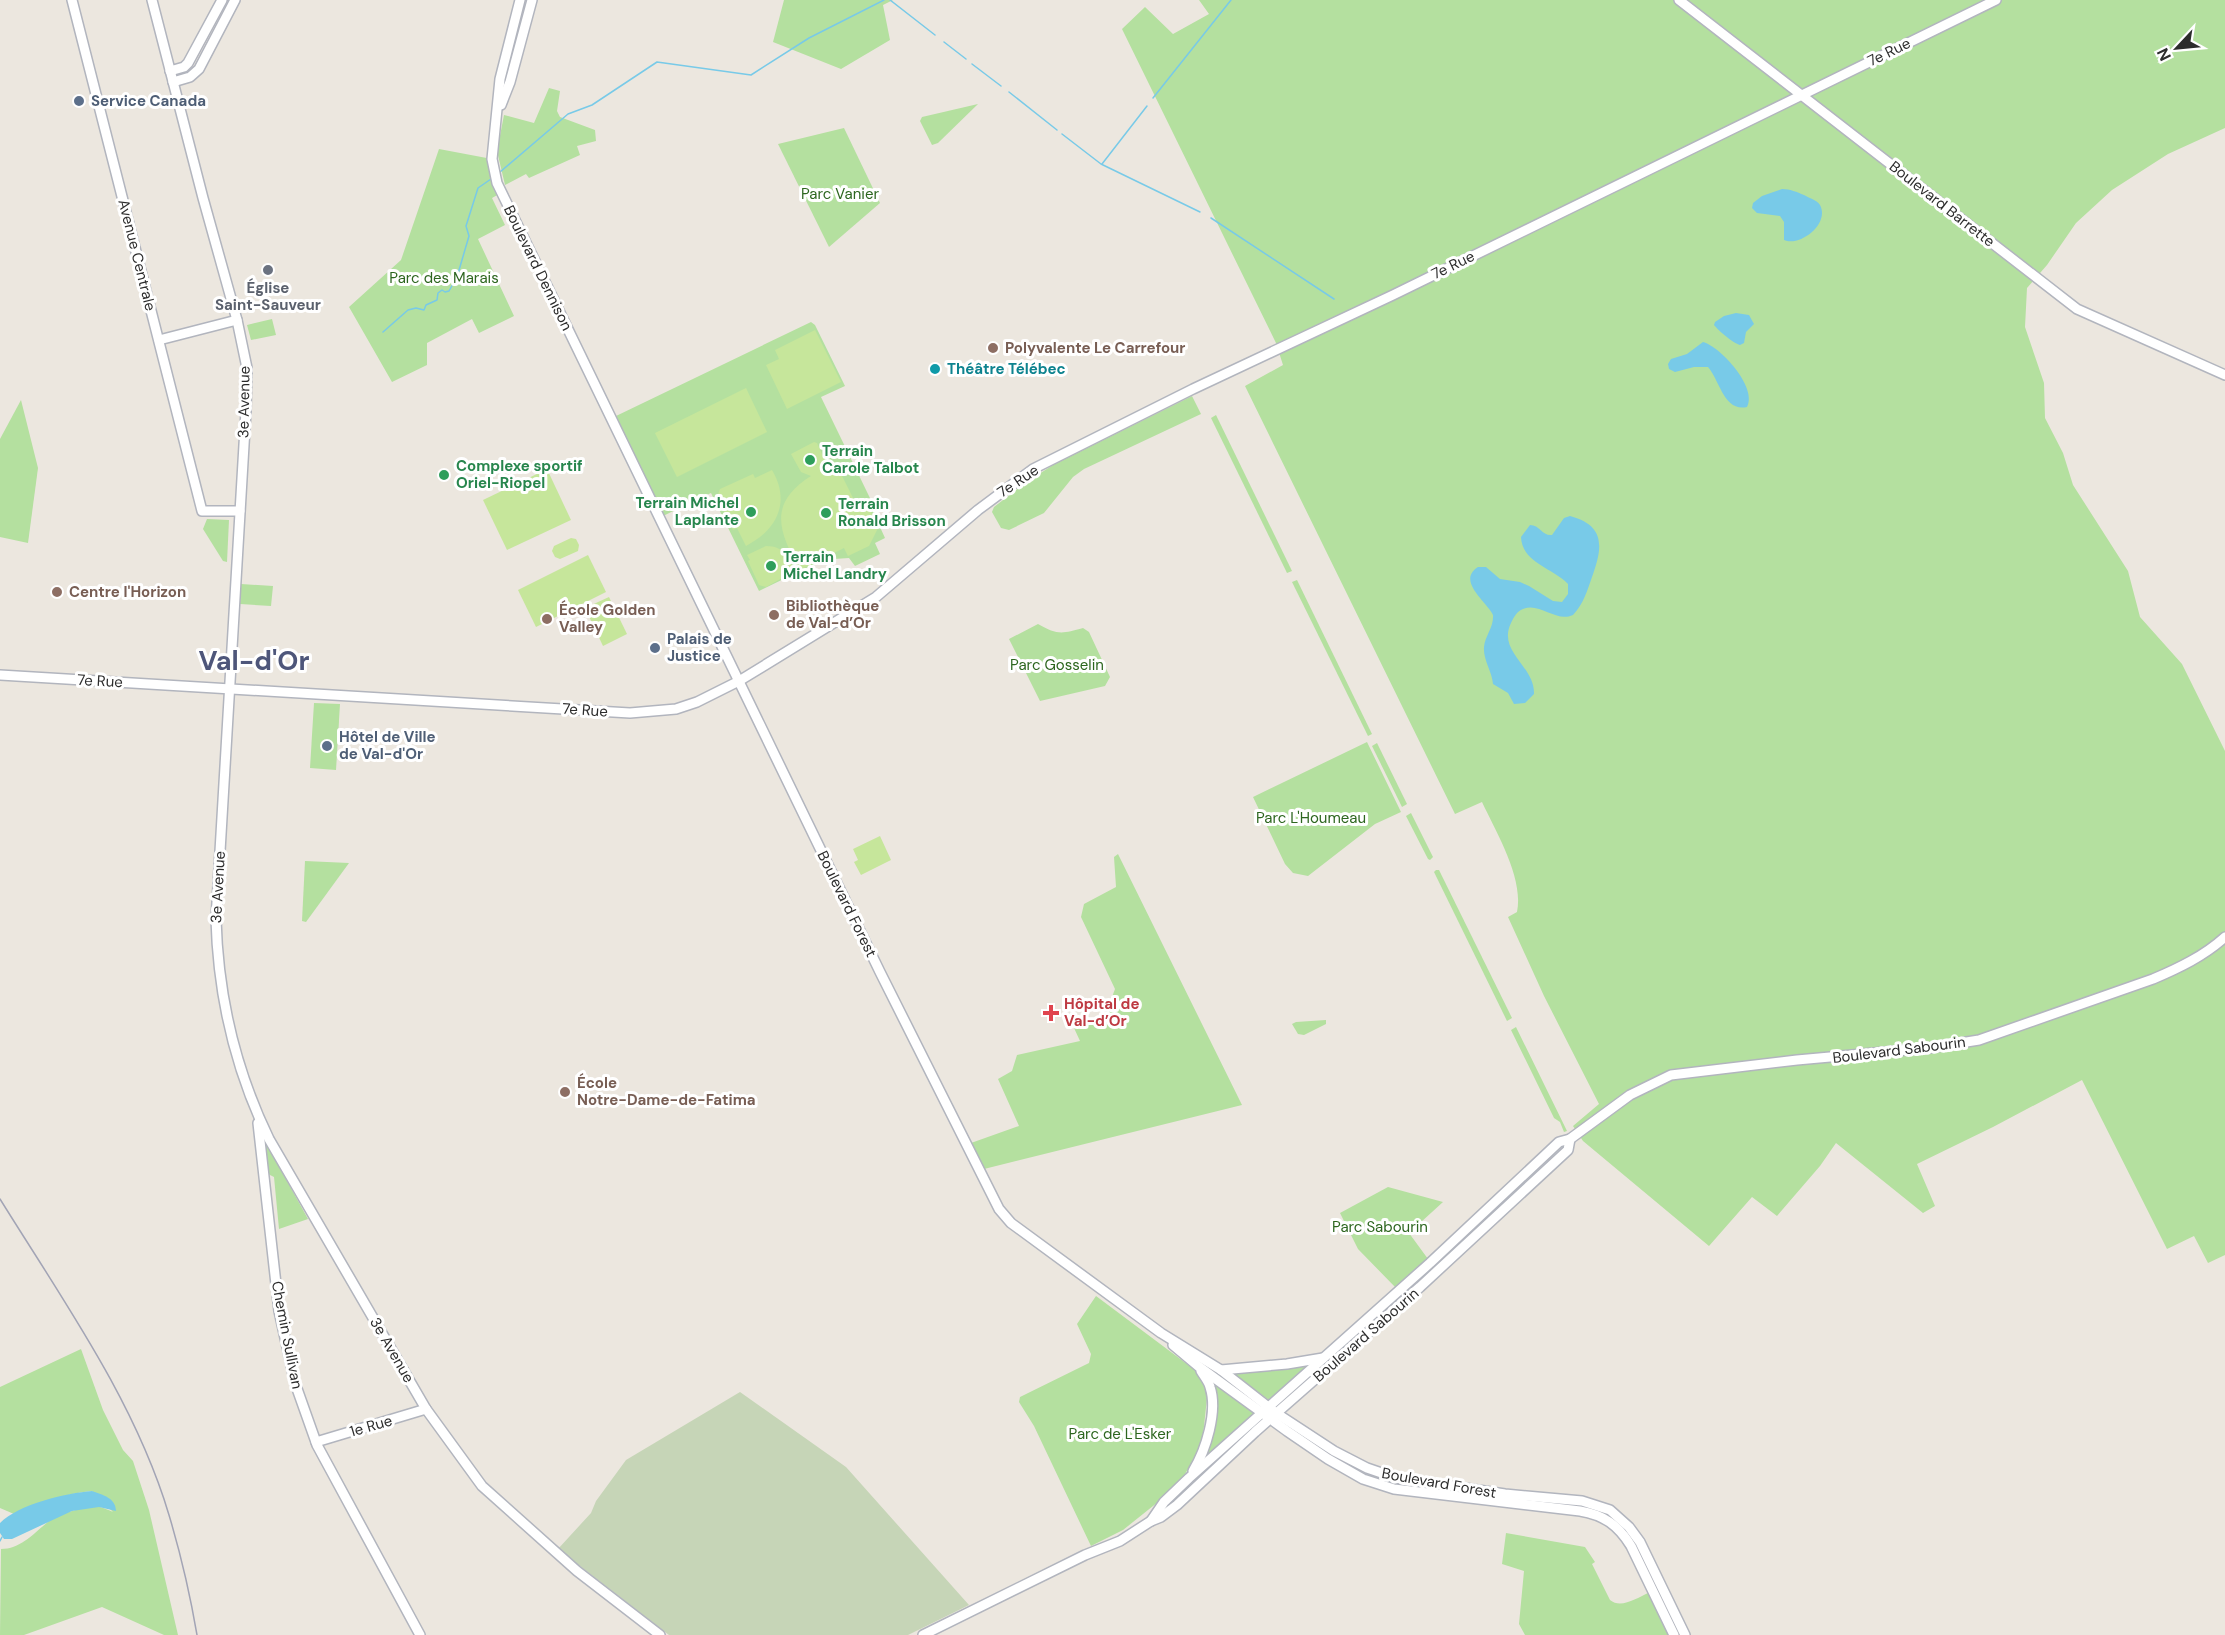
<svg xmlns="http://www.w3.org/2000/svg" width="2225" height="1635" font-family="'DM Sans',sans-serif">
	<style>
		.green { fill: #b4e09f }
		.cemetery { fill: #c6d5b7 }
		.pitch { fill: #c6e69b }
		.water { fill: #78cae8 }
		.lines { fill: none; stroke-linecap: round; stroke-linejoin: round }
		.stream { stroke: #78cae8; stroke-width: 1.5 }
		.secondary-casing { stroke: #b2b5be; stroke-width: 12 }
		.secondary { stroke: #fff; stroke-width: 9 }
		.rail { stroke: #a2a4b5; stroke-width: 1.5 }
		.service-dot { fill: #5c6f8a; stroke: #fff; stroke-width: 2 }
		.worship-dot { fill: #6b7280; stroke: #fff; stroke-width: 2 }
		.education-dot { fill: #8d6e63; stroke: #fff; stroke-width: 2 }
		.culture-dot { fill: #0f9aa8; stroke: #fff; stroke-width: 2 }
		.leisure-dot { fill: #2e9e5b; stroke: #fff; stroke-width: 2 }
		.health-dot { fill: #e0444e; stroke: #fff; stroke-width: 2 }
		.labels { text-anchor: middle; stroke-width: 6; stroke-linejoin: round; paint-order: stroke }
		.street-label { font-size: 15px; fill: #2c2c2c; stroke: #fff }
		.service-label { font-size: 15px; font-weight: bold; fill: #4e5e75; stroke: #fff; text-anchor: start }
		.park-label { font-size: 15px; fill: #2d661f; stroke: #fff }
		.worship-label { font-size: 15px; font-weight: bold; fill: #5b616d; stroke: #fff }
		.education-label { font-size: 15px; font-weight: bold; fill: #785e54; stroke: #fff; text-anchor: start }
		.culture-label { font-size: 15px; font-weight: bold; fill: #0d838f; stroke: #fff; text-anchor: start }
		.leisure-label { font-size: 15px; font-weight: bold; fill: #27864d; stroke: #fff; text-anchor: start }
		.health-label { font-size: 15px; font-weight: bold; fill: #be3a42; stroke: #fff; text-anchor: start }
		.town-label { font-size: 27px; font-weight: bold; fill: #4e567a; stroke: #fff }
	</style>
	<rect width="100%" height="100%" fill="#ece7df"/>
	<g class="green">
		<path d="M 784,0 L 893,0 L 883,5 L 890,40 L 841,69 L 773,42 Z"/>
		<path d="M 1199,0 L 2225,0 L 2225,128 L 2168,154 L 2112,190 L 2076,223 L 2047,265 L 2027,288 L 2025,327 L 2044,383 L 2045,418 L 2063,453 L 2073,485 L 2128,571 L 2140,617 L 2182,664 L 2225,751 L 2225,1255 L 2208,1263 L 2194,1236 L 2167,1249 L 2082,1080 L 1993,1127 L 1917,1164 L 1935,1206 L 1923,1213 L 1836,1143 L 1820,1166 L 1777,1216 L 1752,1197 L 1709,1246 L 1583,1141 L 1573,1126 L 1599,1104 L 1544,996 L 1508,917 L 1517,912 C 1524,878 1496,832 1482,802 L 1455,814 L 1245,386 L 1283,365 L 1276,343 L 1122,29 L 1145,7 L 1173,34 L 1209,14 Z"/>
		<path d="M 549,88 L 560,91 L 557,111 L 560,117 L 595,130 L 596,141 L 577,146 L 580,155 L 529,178 L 526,174 L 505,185 L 497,151 L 504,115 L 534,123 Z"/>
		<path d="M 978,104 L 938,143 L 932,145 L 920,121 L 922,117 Z"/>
		<path d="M 844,128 L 880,203 L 829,247 L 778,144 Z"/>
		<path d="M 439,149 L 492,159 L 501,193 L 492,198 L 505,225 L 478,239 L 514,316 L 479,333 L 472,319 L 427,343 L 427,365 L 392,382 L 349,307 L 401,260 Z"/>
		<path d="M 272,319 L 276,335 L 251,340 L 247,325 Z"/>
		<path d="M 811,322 L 815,325 L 845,386 L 821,397 L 883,525 L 880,527 L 885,538 L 875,543 L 880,554 L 855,566 L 849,558 L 834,559 L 831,556 L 759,591 L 711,493 L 663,516 L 616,416 Z"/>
		<path d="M 1192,396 L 1201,414 L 1084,469 L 1073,477 L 1044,513 L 1009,530 L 1001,528 L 992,512 L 994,507 L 1025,483 L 1053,465 Z"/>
		<path d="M 21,400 L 38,468 L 28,543 L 0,537 L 0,439 Z"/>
		<path d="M 1216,415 L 1292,571 L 1287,573 L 1211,418 Z"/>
		<path d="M 207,519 L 229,520 L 227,562 L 223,561 L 203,529 Z"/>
		<path d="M 1297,580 L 1372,734 L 1368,736 L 1292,582 Z"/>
		<path d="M 241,584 L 273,586 L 271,606 L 240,604 Z"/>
		<path d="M 1038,624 C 1057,635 1062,634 1083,628 L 1089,632 L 1110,677 L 1105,686 L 1040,701 L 1009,639 Z"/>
		<path d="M 314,703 L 340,704 L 336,770 L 310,768 Z"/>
		<path d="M 1367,742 L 1401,812 L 1375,824 L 1308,876 L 1293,873 L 1285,864 L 1253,797 Z"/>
		<path d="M 1377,743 L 1407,804 L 1402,807 L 1372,746 Z"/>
		<path d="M 1411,813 L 1433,857 L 1430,860 L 1428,859 L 1406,816 Z"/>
		<path d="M 1118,854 L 1242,1105 L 984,1169 L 971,1143 L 1019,1126 L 998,1079 L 1012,1071 L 1017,1055 L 1080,1041 L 1074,1028 L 1087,1023 L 1102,1024 L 1115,989 L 1081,917 L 1084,904 L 1116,887 L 1114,857 Z"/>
		<path d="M 305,861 L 349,863 L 306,922 L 302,921 Z"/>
		<path d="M 1436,870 L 1439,870 L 1512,1018 L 1507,1021 L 1434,872 Z"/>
		<path d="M 1326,1020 L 1326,1024 L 1304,1035 L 1298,1034 L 1292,1024 L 1296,1022 Z"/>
		<path d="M 1516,1027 L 1567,1131 L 1564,1132 L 1560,1122 L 1554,1118 L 1511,1030 Z"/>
		<path d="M 263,1141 L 265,1141 L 308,1219 L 279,1229 L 274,1177 L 266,1173 Z"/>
		<path d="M 1388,1187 L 1443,1202 L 1409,1233 L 1428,1259 L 1396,1288 L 1358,1249 L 1340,1213 Z"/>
		<path d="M 1096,1296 L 1195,1370 L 1205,1387 L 1207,1398 L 1202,1445 L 1178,1486 L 1123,1530 L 1091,1546 L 1034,1426 L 1019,1402 L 1020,1397 L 1089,1363 L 1091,1354 L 1077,1324 Z"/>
		<path d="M 81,1349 L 103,1410 L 123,1450 L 133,1461 L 149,1510 L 178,1635 L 164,1635 L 102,1607 L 24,1635 L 0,1635 L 1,1549 C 21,1549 34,1533 49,1521 C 58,1514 88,1505 100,1507 C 104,1508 109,1510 113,1512 L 92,1491 C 64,1494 40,1502 14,1514 L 0,1508 L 0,1387 Z"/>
		<path d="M 1307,1366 L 1269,1400 L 1234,1375 L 1235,1373 Z"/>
		<path d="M 1214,1383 L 1255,1413 L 1200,1462 L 1213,1385 Z"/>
		<path d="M 1506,1533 L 1585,1547 L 1595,1562 L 1592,1564 L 1610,1600 C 1621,1609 1637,1598 1648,1593 L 1669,1635 L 1525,1635 L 1519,1624 L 1524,1571 L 1502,1564 Z"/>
	</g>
	<path class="cemetery" d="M 740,1392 L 846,1467 L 969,1605 L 908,1635 L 669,1635 L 558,1549 L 591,1513 L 596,1501 L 626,1460 Z"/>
	<g class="pitch">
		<path d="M 815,330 L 841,382 L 787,409 L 766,365 L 779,359 L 775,350 Z"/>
		<path d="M 746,388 L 767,432 L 677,477 L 655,433 Z"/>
		<path d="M 814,442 L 817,443 L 828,467 L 836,464 L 858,508 L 867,503 L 878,528 L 869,546 L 848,556 L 844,548 L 800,570 C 778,531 768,503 811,476 L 801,472 L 791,454 Z"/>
		<path d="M 547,469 L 571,520 L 507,550 L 483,500 Z"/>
		<path d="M 772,470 C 791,502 777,530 746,546 L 737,528 L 733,530 L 717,497 L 720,489 L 753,474 L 755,478 Z"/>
		<path d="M 571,538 L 576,539 L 579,545 L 578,551 L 560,559 L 555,557 L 552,551 L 554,546 Z"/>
		<path d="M 766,546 C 784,546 788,557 795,571 L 766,587 L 759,585 L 748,561 L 750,560 L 747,555 Z"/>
		<path d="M 588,555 L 606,592 L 536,627 L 518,590 Z"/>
		<path d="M 609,597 L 627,634 L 603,646 L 585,608 Z"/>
		<path d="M 880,836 L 891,860 L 861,875 L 854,862 L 858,860 L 853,849 Z"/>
	</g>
	<g class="water">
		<path d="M 1782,189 C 1790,189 1797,192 1804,195 C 1809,198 1817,200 1820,205 C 1830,224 1800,247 1784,240 L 1784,222 L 1780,216 L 1757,213 L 1752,208 L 1753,203 L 1762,196 Z"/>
		<path d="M 1736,313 L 1749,315 L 1754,324 L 1746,332 L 1744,343 L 1740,345 C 1733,343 1719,331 1714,325 L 1715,322 L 1724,316 Z"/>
		<path d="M 1703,342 C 1721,347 1758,388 1747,407 C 1724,412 1720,381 1708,367 L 1694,367 L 1675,372 L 1669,369 L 1668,364 L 1671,359 L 1687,354 Z"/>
		<path d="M 1570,516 C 1607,526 1602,549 1592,577 C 1587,591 1584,603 1573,615 C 1556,623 1540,602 1523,609 C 1517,611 1514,617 1511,623 C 1497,652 1535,666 1534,694 L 1525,703 L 1514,704 L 1508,693 L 1493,684 C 1492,671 1483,660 1484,647 C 1485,636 1494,627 1493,615 C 1487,602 1456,581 1478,567 L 1486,567 L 1500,579 L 1520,582 L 1529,586 L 1553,601 L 1562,602 L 1568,594 L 1568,584 C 1553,568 1522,563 1521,537 L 1530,525 C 1540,525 1542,536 1552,535 L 1564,518 Z"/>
		<path d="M 92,1491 C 103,1495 116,1498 116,1511 L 99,1507 L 72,1511 L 12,1539 L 4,1539 L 0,1533 L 0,1523 C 19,1504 66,1493 92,1491 Z"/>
	</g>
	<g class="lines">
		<g class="stream">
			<path d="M 890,0 L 935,35"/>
			<path d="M 944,42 L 966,59"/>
			<path d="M 972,64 L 1001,86"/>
			<path d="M 1009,92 L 1057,130"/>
			<path d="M 1153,98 L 1231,0"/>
			<path d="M 1062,134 L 1101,164 L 1200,212"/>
			<path d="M 1102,164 L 1147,106"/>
			<path d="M 500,172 L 568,114 L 592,105 L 657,62 L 751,75 L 809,38 L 884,0"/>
			<path d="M 1211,218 L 1334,299"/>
			<path d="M 383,332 L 408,310 L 416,308 L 424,310 L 426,305 L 437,300 L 438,293 L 442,290 L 445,292 L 449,291 L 457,277 L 469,236 L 466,226 L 478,188 L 491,179"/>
			<path d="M 0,1541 L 2,1537"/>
		</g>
		<defs>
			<g id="secondary">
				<path d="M 72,0 L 202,511 L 240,511"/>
				<path d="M 152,0 L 203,198 L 237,320 L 247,368 L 246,411 L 216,919 C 218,995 236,1071 269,1139 L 426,1409 L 482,1486 L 577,1571 L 660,1635"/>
				<path d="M 520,0 L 500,79 L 492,159 L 497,183 L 880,972 L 999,1209 L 1011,1223 L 1161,1333 L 1221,1370 L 1276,1413 L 1334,1451 L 1367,1468 L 1396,1478 L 1505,1494 L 1582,1501 L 1610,1510 L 1629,1527 L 1640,1542 L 1685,1635"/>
				<path d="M 1679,0 L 2077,309 L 2225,375"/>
				<path d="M 170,71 L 184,67 L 188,63 L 222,0"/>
				<path d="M 173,82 L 190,77 L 199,69 L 235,0"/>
				<path d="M 501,105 L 510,82 L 532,0"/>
				<path d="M 159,340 L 237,320"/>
				<path d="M 0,675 L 630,713 L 676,709 L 697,702 L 739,681 L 876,597 L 978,510 L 1033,469 L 1193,389 L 1393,295 L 1996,0"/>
				<path d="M 258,1123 L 279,1311 L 295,1383 L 317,1445 L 420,1635"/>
				<path d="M 1173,1345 L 1198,1366 L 1287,1431 L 1328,1459 L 1363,1479 L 1394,1489 L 1580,1511 C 1604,1515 1618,1525 1631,1546 L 1674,1635"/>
				<path d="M 1221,1370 L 1287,1364 L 1323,1358"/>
				<path d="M 316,1442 L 426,1409"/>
				<path d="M 1193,1471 C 1206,1450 1218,1411 1210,1387 C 1209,1382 1204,1376 1201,1371"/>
				<path d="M 1151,1521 L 1164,1502 L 1189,1478 L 1430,1263 L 1559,1142 L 1570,1139 L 1630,1095 L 1671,1075 L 1797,1060 L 1929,1048 L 1979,1040 L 2153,979 C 2179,968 2204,956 2225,937"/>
				<path d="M 923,1635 L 1085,1555 L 1120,1541 L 1151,1521 L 1161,1517 L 1177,1505 L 1255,1432 L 1420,1287 L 1568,1150 L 1570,1139"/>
			</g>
		</defs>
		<use href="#secondary" class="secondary-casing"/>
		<use href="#secondary" class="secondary"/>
		<path class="rail" d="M 0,1199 C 62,1299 135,1401 169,1515 C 181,1555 190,1594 197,1635"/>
	</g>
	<g class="service-dot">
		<circle cx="79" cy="101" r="6"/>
		<circle cx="655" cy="648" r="6"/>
		<circle cx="327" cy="746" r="6"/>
	</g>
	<circle class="worship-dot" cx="268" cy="270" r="6"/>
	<g class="education-dot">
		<circle cx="993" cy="348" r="6"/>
		<circle cx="57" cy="592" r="6"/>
		<circle cx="774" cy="615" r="6"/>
		<circle cx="547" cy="619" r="6"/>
		<circle cx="565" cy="1092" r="6"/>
	</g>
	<circle class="culture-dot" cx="935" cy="369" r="6"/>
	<g class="leisure-dot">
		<circle cx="810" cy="460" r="6"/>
		<circle cx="444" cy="475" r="6"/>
		<circle cx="751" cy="512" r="6"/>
		<circle cx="826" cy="513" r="6"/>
		<circle cx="771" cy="566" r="6"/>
	</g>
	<path class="health-dot" d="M1048 1004h6v6h6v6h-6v6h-6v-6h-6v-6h6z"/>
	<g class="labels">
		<g class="street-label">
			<text transform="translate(1889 52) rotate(-26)" y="5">7e Rue</text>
			<text transform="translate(1942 204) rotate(38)" y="5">Boulevard Barrette</text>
			<text transform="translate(137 255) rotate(76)" y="5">Avenue Centrale</text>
			<text transform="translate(1453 265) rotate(-26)" y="5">7e Rue</text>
			<text transform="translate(538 268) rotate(64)" y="5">Boulevard Dennison</text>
			<text transform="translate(244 402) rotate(-89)" y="5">3e Avenue</text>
			<text transform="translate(1018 481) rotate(-34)" y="5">7e Rue</text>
			<text transform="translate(100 681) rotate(3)" y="5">7e Rue</text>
			<text transform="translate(585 710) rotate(4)" y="5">7e Rue</text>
			<text transform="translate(218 887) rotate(-87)" y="5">3e Avenue</text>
			<text transform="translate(847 904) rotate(64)" y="5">Boulevard Forest</text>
			<text transform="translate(1899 1050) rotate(-7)" y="5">Boulevard Sabourin</text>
			<text transform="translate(287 1335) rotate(79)" y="5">Chemin Sullivan</text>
			<text transform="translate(1366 1335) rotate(-41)" y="5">Boulevard Sabourin</text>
			<text transform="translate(392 1350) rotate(60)" y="5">3e Avenue</text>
			<text transform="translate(371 1426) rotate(-16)" y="5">1e Rue</text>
			<text transform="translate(1439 1483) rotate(10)" y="5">Boulevard Forest</text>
		</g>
		<g class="service-label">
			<text x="91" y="106">Service Canada</text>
			<text x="667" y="644">Palais de<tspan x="667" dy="17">Justice</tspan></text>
			<text x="339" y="742">Hôtel de Ville<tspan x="339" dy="17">de Val-d'Or</tspan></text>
		</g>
		<g class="park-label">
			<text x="840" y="199">Parc Vanier</text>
			<text x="444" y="283">Parc des Marais</text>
			<text x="1057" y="670">Parc Gosselin</text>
			<text x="1311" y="823">Parc L'Houmeau</text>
			<text x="1380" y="1232">Parc Sabourin</text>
			<text x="1120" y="1439">Parc de L'Esker</text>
		</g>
		<g class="worship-label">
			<text x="268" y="293">Église<tspan x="268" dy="17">Saint-Sauveur</tspan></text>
		</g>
		<g class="education-label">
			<text x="1005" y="353">Polyvalente Le Carrefour</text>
			<text x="69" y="597">Centre l'Horizon</text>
			<text x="786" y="611">Bibliothèque<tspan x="786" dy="17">de Val-d’Or</tspan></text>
			<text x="559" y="615">École Golden<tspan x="559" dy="17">Valley</tspan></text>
			<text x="577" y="1088">École<tspan x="577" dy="17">Notre-Dame-de-Fatima</tspan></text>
		</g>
		<g class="culture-label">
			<text x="947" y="374">Théâtre Télébec</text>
		</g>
		<g class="leisure-label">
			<text x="822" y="456">Terrain<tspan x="822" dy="17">Carole Talbot</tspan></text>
			<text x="456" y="471">Complexe sportif<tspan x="456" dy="17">Oriel-Riopel</tspan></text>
			<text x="739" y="508" text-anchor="end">Terrain Michel<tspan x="739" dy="17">Laplante</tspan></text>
			<text x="838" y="509">Terrain<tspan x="838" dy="17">Ronald Brisson</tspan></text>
			<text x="783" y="562">Terrain<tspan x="783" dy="17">Michel Landry</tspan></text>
		</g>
		<g class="health-label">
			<text x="1064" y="1009">Hôpital de<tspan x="1064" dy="17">Val-d’Or</tspan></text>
		</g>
		<g class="town-label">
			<text x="254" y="670">Val-d'Or</text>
		</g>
	</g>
	<g transform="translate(2177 48) rotate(244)" stroke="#ffffff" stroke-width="4.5" paint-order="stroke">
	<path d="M0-4.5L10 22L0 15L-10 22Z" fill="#2c2c2c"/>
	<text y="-9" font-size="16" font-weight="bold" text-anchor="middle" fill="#2c2c2c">N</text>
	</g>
</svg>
